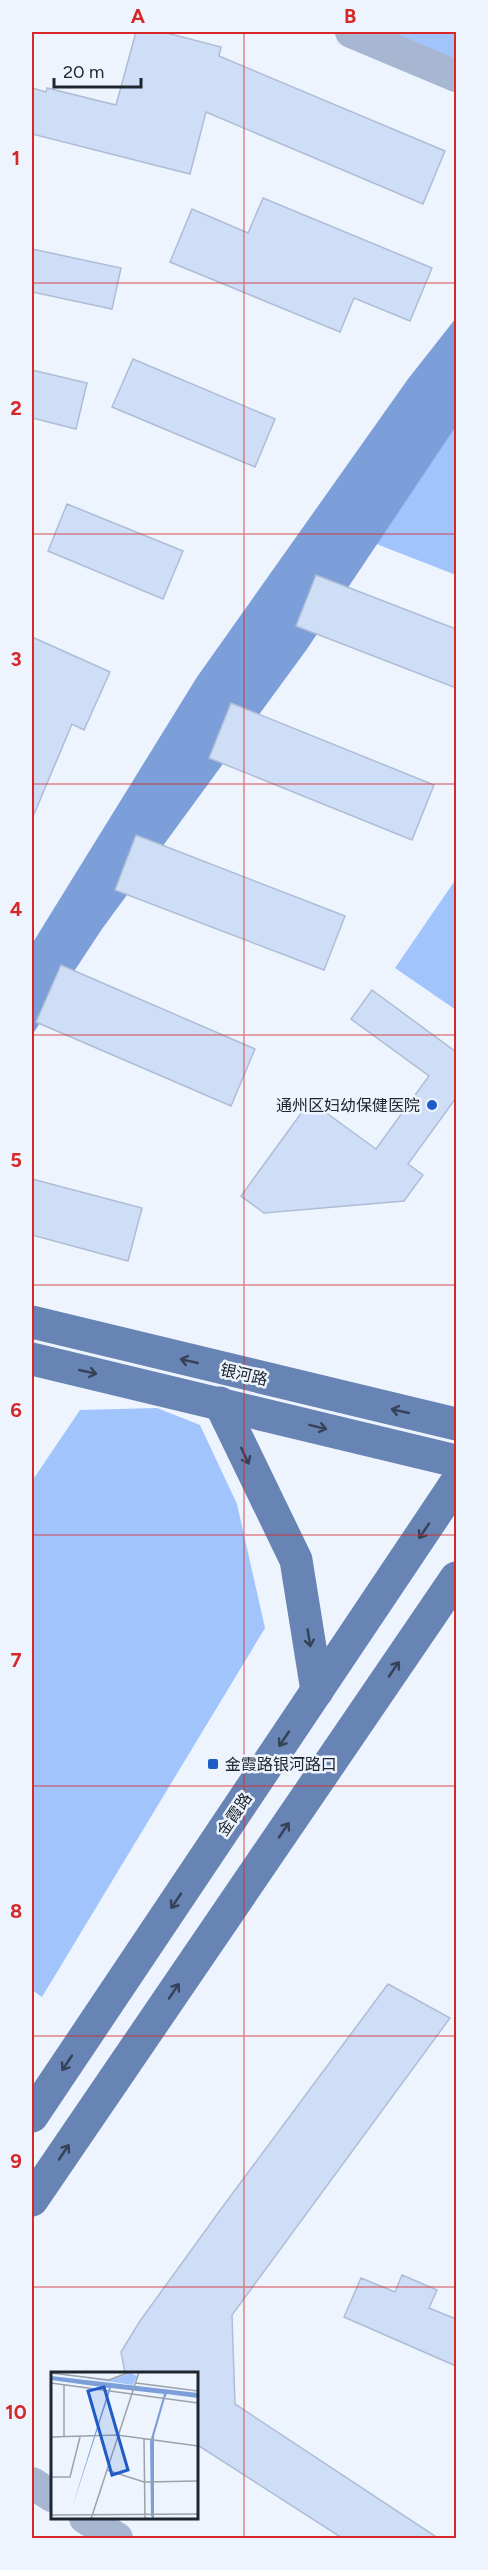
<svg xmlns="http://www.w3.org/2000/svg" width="488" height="2570" font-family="Figtree,'Noto Sans SC',sans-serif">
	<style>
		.green { fill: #a2c4fd }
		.water { fill: #7c9ed9 }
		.building { fill: #cfdef7; stroke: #aebdd5; stroke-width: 1.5 }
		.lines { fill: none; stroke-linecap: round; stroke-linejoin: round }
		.minor { stroke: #a7b7d2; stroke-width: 32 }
		.major { stroke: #6884b4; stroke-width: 33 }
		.oneway { stroke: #364257 }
		.grid { fill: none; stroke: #d62828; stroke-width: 1.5; stroke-opacity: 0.55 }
		.poi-dot { fill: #205cc8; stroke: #edf4fe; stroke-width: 2 }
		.labels { text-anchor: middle; stroke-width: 5; stroke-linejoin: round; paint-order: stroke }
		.poi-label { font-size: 16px; fill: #20262f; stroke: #edf4fe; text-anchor: end }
		.street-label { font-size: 16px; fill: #20262f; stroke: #edf4fe }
		.inset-road { fill: none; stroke: #9ba2ab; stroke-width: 1.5 }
		.view { fill: #205cc8; fill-opacity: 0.15; stroke: #205cc8; stroke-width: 3 }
		.inset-edge { fill: none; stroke: #20262f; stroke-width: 3 }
		.neatline { fill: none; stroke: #d62828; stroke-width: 2 }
		.grid-label { font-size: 20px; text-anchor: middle; font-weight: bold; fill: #d62828 }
	</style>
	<rect width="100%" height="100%" fill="#edf4fe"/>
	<g class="green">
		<path d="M 351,32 L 456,32 L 456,76 Z"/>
		<path d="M 456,381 L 456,575 L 343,531 Z"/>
		<path d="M 456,879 L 456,1010 L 395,968 Z"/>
		<path d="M 157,1408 L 200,1425 L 237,1504 L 265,1628 L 42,1997 L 32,1990 L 32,1481 L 80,1410 Z"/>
	</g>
	<path class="water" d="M 456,318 L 456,426 L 307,649 L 102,929 L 32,1035 L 32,944 L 197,677 L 408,379 Z"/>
	<g class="building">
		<path d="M 136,32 L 163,32 L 221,47 L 219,56 L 445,151 L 423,204 L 206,112 L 190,174 L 32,134 L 32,88 L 46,92 L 47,88 L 116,105 Z"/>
		<path d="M 263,198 L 432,268 L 410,321 L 354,298 L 340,332 L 170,262 L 192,209 L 248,233 Z"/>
		<path d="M 32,249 L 121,268 L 112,309 L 32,292 Z"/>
		<path d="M 133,359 L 275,419 L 255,467 L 112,407 Z"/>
		<path d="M 32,370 L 87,383 L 76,429 L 32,418 Z"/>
		<path d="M 67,504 L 183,551 L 163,599 L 48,551 Z"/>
		<path d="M 316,575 L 456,629 L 456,688 L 296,626 Z"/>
		<path d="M 32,637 L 110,672 L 84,730 L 72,724 L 32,819 Z"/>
		<path d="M 231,703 L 434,785 L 412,840 L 209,758 Z"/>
		<path d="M 136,835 L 345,916 L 324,970 L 115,890 Z"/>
		<path d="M 61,965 L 255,1049 L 231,1106 L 36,1022 Z"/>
		<path d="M 372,990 L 456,1052 L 456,1098 L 408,1164 L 423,1175 L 404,1201 L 264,1213 L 241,1196 L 310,1101 L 376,1149 L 429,1076 L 351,1019 Z"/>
		<path d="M 32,1179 L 142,1208 L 128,1261 L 32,1235 Z"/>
		<path d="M 388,1984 L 450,2018 L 232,2315 L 235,2404 L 438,2538 L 342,2538 L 196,2444 L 196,2373 L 125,2373 L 121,2352 L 140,2321 L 221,2209 Z"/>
		<path d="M 402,2275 L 437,2290 L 429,2308 L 456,2319 L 456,2366 L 344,2317 L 361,2278 L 395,2292 Z"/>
	</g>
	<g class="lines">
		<g class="minor">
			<path d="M 351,32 L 456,76"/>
			<path d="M 32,2483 L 52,2496"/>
			<path d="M 85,2518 L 117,2538"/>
		</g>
		<g class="major">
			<path d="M 32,1322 L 456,1424"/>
			<path d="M 32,1359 L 456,1461"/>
			<path d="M 220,1403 L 296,1560 L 317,1691"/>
			<path d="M 32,2116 L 456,1483"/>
			<path d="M 32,2200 L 456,1578"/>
		</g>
	</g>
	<defs><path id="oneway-shaft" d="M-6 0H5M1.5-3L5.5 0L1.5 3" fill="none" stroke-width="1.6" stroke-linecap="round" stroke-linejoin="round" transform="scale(1.5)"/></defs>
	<g class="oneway">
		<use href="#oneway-shaft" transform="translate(189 1361) rotate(-167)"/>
		<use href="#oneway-shaft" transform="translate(88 1372) rotate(13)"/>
		<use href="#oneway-shaft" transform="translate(400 1411) rotate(-167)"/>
		<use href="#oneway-shaft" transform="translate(318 1427) rotate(14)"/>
		<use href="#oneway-shaft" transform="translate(245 1456) rotate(65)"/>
		<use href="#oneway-shaft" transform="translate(424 1531) rotate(124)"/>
		<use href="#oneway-shaft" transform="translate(309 1638) rotate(81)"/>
		<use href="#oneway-shaft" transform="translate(394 1669) rotate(-56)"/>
		<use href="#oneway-shaft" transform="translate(284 1739) rotate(124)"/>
		<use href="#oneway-shaft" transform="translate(284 1830) rotate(-56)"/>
		<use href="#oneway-shaft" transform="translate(176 1901) rotate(124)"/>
		<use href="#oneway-shaft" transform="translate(174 1991) rotate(-56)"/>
		<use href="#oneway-shaft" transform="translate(67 2063) rotate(124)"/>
		<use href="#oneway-shaft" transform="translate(64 2152) rotate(-56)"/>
	</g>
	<path class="grid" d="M 244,32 L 244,2538M 32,283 L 456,283M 32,534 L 456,534M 32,784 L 456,784M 32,1035 L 456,1035M 32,1285 L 456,1285M 32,1535 L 456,1535M 32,1786 L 456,1786M 32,2036 L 456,2036M 32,2287 L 456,2287"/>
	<g class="poi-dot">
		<circle cx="432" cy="1105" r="6"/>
		<rect x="207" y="1758" width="12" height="12" rx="3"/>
	</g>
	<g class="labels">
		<g class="poi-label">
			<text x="420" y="1111">通州区妇幼保健医院</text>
			<text x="225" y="1770" text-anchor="start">金霞路银河路口</text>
		</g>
		<g class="street-label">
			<text transform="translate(244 1374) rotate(13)" y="6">银河路</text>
			<text transform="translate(234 1814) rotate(-56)" y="6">金霞路</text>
		</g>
	</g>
	<g transform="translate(51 2372)">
		<rect width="147" height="147" fill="#edf4fe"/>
		<path d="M 0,1 L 60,8 L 80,1 L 86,4 L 82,13 Z" fill="#a2c4fd"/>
		<path d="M 0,4 L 147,21 L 147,26 L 116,22 L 114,26 L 103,64 L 103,147 L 100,144 L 99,70 L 113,22 L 60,16 L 20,139 L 58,16 L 0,8 Z" fill="#7c9ed9"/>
		<path class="inset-road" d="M 0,1 L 58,8 L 79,0M 0,11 L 147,31M 85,11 L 147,19M 13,13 L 13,65M 0,65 L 66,63 L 147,74M 93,67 L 94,147M 56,98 L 93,110 L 147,109M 0,105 L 19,105 L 29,65M 0,143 L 147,142M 40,147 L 88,0"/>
		<path class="view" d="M 53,15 L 77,98 L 61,103 L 37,19 Z"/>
		<rect width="147" height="147" class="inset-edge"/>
	</g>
	<rect width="488" height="2570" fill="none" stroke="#edf4fe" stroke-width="66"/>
	<path d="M54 78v9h87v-9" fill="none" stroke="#20262f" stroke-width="3"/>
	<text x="63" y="78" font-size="18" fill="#20262f" stroke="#edf4fe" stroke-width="4.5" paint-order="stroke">20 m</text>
	<rect x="33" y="33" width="422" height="2504" class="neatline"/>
	<g class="grid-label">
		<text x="138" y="23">A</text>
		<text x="350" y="23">B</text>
		<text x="16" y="165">1</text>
		<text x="16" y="415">2</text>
		<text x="16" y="666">3</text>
		<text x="16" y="916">4</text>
		<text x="16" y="1167">5</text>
		<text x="16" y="1417">6</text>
		<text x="16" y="1667">7</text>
		<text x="16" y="1918">8</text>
		<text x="16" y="2168">9</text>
		<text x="16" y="2419">10</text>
	</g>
</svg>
